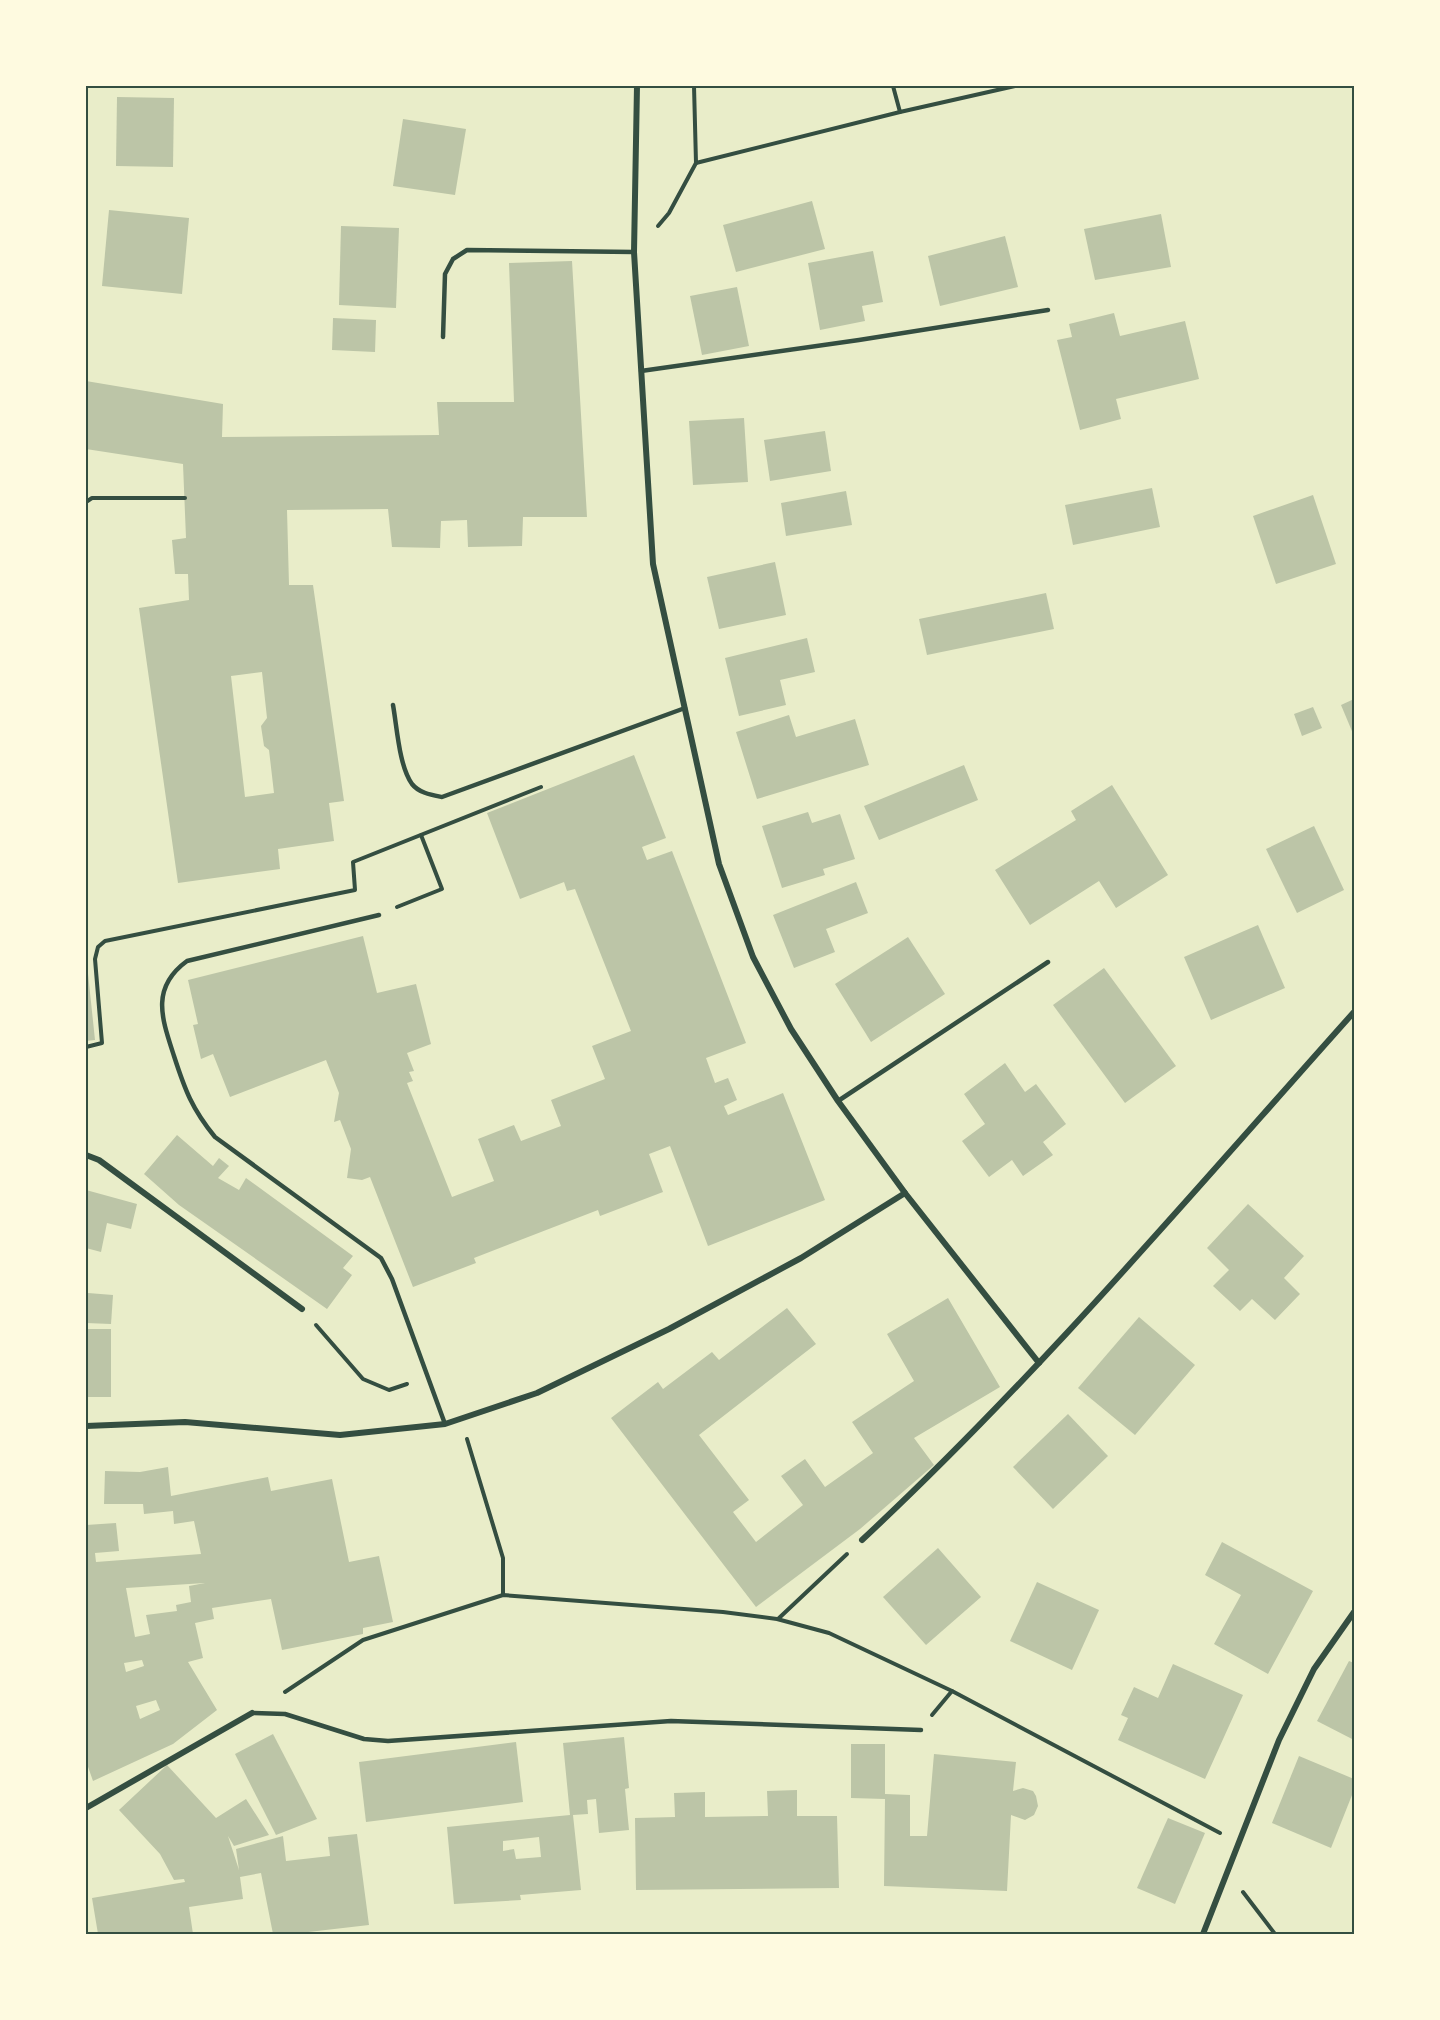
<svg xmlns="http://www.w3.org/2000/svg" width="1440" height="2020" font-family="Inter,sans-serif">
	<style>
		.building { fill: #bcc5a7; fill-rule: evenodd }
		.lines { fill: none; stroke-linecap: round; stroke-linejoin: round }
		.path { stroke: #344e41; stroke-width: 4 }
		.service { stroke: #344e41; stroke-width: 4.5 }
		.minor { stroke: #344e41; stroke-width: 6 }
		.neatline { fill: none; stroke: #344e41; stroke-width: 2 }
	</style>
	<rect width="100%" height="100%" fill="#e9edc9"/>
	<g class="building">
		<path d="M 117,97 L 174,98 L 173,167 L 116,166 Z"/>
		<path d="M 403,119 L 466,129 L 455,195 L 393,186 Z"/>
		<path d="M 812,201 L 825,249 L 736,272 L 723,225 Z"/>
		<path d="M 109,210 L 189,218 L 182,294 L 102,286 Z"/>
		<path d="M 1161,214 L 1171,267 L 1095,280 L 1084,229 Z"/>
		<path d="M 341,226 L 399,228 L 396,308 L 339,305 Z"/>
		<path d="M 1005,236 L 1018,287 L 940,306 L 928,256 Z"/>
		<path d="M 873,251 L 883,302 L 862,306 L 865,321 L 820,330 L 808,263 Z"/>
		<path d="M 572,261 L 587,517 L 523,517 L 522,546 L 468,547 L 467,520 L 441,521 L 440,548 L 392,547 L 388,509 L 287,510 L 289,585 L 313,585 L 344,801 L 329,803 L 334,841 L 278,849 L 280,869 L 178,883 L 139,608 L 189,600 L 188,574 L 175,574 L 172,540 L 186,538 L 183,464 L 86,449 L 86,381 L 223,404 L 222,437 L 439,435 L 437,402 L 514,402 L 509,263 ZM 262,672 L 267,718 L 261,726 L 264,746 L 269,750 L 274,793 L 245,797 L 231,676 Z"/>
		<path d="M 737,287 L 749,346 L 702,355 L 690,296 Z"/>
		<path d="M 1114,313 L 1120,336 L 1185,321 L 1199,379 L 1116,399 L 1121,419 L 1080,430 L 1057,340 L 1072,337 L 1069,324 Z"/>
		<path d="M 333,318 L 376,320 L 375,352 L 332,350 Z"/>
		<path d="M 744,418 L 748,482 L 693,485 L 689,421 Z"/>
		<path d="M 825,431 L 831,471 L 770,481 L 764,440 Z"/>
		<path d="M 1152,488 L 1160,527 L 1073,545 L 1065,505 Z"/>
		<path d="M 846,491 L 852,525 L 786,536 L 781,503 Z"/>
		<path d="M 1313,495 L 1336,564 L 1276,584 L 1253,516 Z"/>
		<path d="M 775,562 L 786,615 L 719,629 L 707,577 Z"/>
		<path d="M 1046,593 L 1054,629 L 927,655 L 919,619 Z"/>
		<path d="M 807,638 L 815,672 L 780,680 L 786,705 L 739,716 L 725,658 Z"/>
		<path d="M 1354,699 L 1354,736 L 1341,705 Z"/>
		<path d="M 1313,707 L 1322,728 L 1302,736 L 1294,714 Z"/>
		<path d="M 789,715 L 796,737 L 855,719 L 869,765 L 757,799 L 736,732 Z"/>
		<path d="M 634,755 L 666,838 L 642,847 L 647,860 L 672,851 L 746,1043 L 706,1058 L 715,1083 L 728,1078 L 737,1100 L 724,1106 L 728,1115 L 783,1093 L 825,1200 L 708,1246 L 670,1146 L 649,1154 L 663,1192 L 600,1216 L 598,1210 L 474,1258 L 476,1263 L 413,1287 L 370,1177 L 362,1180 L 347,1178 L 351,1149 L 340,1120 L 334,1122 L 339,1093 L 326,1060 L 230,1097 L 213,1054 L 201,1059 L 193,1025 L 198,1024 L 188,980 L 363,936 L 377,993 L 416,984 L 431,1044 L 407,1053 L 414,1071 L 409,1072 L 413,1081 L 407,1083 L 452,1197 L 494,1181 L 478,1139 L 514,1125 L 521,1141 L 561,1126 L 551,1100 L 605,1079 L 592,1046 L 631,1031 L 575,889 L 567,891 L 564,882 L 520,899 L 487,813 Z"/>
		<path d="M 964,765 L 978,800 L 879,840 L 864,806 Z"/>
		<path d="M 1112,785 L 1168,875 L 1116,908 L 1099,881 L 1030,925 L 995,870 L 1076,820 L 1071,811 Z"/>
		<path d="M 808,812 L 812,823 L 840,814 L 855,859 L 823,869 L 825,875 L 782,888 L 762,826 Z"/>
		<path d="M 1314,826 L 1344,890 L 1297,913 L 1266,849 Z"/>
		<path d="M 856,882 L 868,913 L 826,929 L 835,952 L 794,968 L 773,915 Z"/>
		<path d="M 1258,925 L 1285,988 L 1211,1020 L 1184,957 Z"/>
		<path d="M 908,937 L 945,994 L 871,1042 L 835,984 Z"/>
		<path d="M 86,964 L 87,964 L 95,1040 L 86,1041 Z"/>
		<path d="M 1104,968 L 1176,1066 L 1125,1103 L 1053,1005 Z"/>
		<path d="M 1005,1063 L 1025,1092 L 1036,1084 L 1066,1124 L 1043,1142 L 1053,1155 L 1023,1176 L 1012,1160 L 989,1177 L 962,1141 L 985,1124 L 964,1094 Z"/>
		<path d="M 177,1135 L 213,1166 L 219,1158 L 229,1166 L 218,1178 L 239,1190 L 246,1178 L 353,1256 L 343,1268 L 352,1275 L 327,1309 L 179,1205 L 144,1174 Z"/>
		<path d="M 86,1190 L 137,1204 L 131,1229 L 107,1223 L 101,1252 L 86,1248 Z"/>
		<path d="M 1248,1204 L 1304,1256 L 1284,1278 L 1300,1294 L 1275,1320 L 1252,1299 L 1240,1311 L 1213,1286 L 1229,1270 L 1207,1248 Z"/>
		<path d="M 88,1293 L 113,1295 L 111,1324 L 86,1323 Z"/>
		<path d="M 948,1298 L 1000,1387 L 914,1438 L 934,1465 L 860,1529 L 756,1607 L 611,1418 L 658,1382 L 663,1389 L 712,1352 L 719,1360 L 787,1308 L 816,1344 L 699,1435 L 749,1500 L 733,1512 L 756,1542 L 803,1505 L 781,1476 L 805,1459 L 825,1487 L 873,1453 L 852,1422 L 914,1381 L 887,1334 Z"/>
		<path d="M 1139,1317 L 1195,1365 L 1135,1435 L 1078,1388 Z"/>
		<rect x="86" y="1329" width="25" height="68"/>
		<path d="M 1068,1414 L 1108,1456 L 1053,1509 L 1013,1467 Z"/>
		<path d="M 168,1467 L 171,1496 L 268,1477 L 271,1491 L 332,1479 L 349,1562 L 379,1556 L 393,1622 L 363,1628 L 363,1634 L 282,1650 L 271,1599 L 212,1608 L 214,1619 L 195,1623 L 203,1658 L 188,1662 L 217,1710 L 173,1744 L 93,1781 L 86,1761 L 86,1525 L 116,1523 L 119,1551 L 95,1553 L 96,1562 L 201,1554 L 194,1521 L 174,1524 L 173,1511 L 144,1514 L 143,1504 L 104,1504 L 105,1471 L 140,1472 ZM 205,1583 L 189,1586 L 191,1602 L 176,1605 L 177,1611 L 146,1615 L 150,1634 L 135,1637 L 126,1588 ZM 142,1660 L 144,1666 L 126,1672 L 124,1663 ZM 156,1700 L 160,1710 L 140,1719 L 136,1706 Z"/>
		<path d="M 1222,1542 L 1313,1591 L 1268,1674 L 1214,1644 L 1241,1595 L 1205,1575 Z"/>
		<path d="M 938,1548 L 981,1597 L 926,1645 L 883,1597 Z"/>
		<path d="M 1037,1582 L 1099,1610 L 1072,1670 L 1010,1641 Z"/>
		<path d="M 1349,1661 L 1354,1663 L 1354,1740 L 1317,1721 Z"/>
		<path d="M 1173,1664 L 1243,1695 L 1205,1779 L 1118,1740 L 1128,1718 L 1121,1715 L 1134,1687 L 1158,1698 Z"/>
		<path d="M 273,1734 L 317,1819 L 276,1835 L 235,1754 Z"/>
		<path d="M 624,1737 L 629,1788 L 625,1789 L 629,1830 L 599,1833 L 596,1799 L 587,1800 L 588,1814 L 573,1815 L 581,1890 L 520,1895 L 521,1900 L 454,1904 L 447,1827 L 570,1815 L 563,1743 ZM 539,1837 L 541,1857 L 516,1859 L 514,1849 L 503,1851 L 503,1841 Z"/>
		<path d="M 516,1742 L 523,1802 L 366,1822 L 359,1762 Z"/>
		<path d="M 851,1744 L 885,1744 L 885,1794 L 910,1795 L 910,1836 L 927,1836 L 934,1754 L 1016,1762 L 1013,1791 L 1023,1788 L 1033,1791 L 1036,1796 L 1038,1806 L 1034,1815 L 1025,1820 L 1011,1815 L 1007,1891 L 884,1886 L 885,1799 L 851,1798 Z"/>
		<path d="M 1299,1756 L 1354,1779 L 1354,1790 L 1331,1848 L 1272,1823 Z"/>
		<path d="M 167,1765 L 216,1818 L 246,1799 L 269,1835 L 234,1846 L 228,1836 L 239,1870 L 236,1849 L 283,1836 L 286,1861 L 330,1856 L 328,1837 L 357,1834 L 369,1925 L 291,1934 L 273,1934 L 261,1873 L 240,1877 L 243,1899 L 189,1907 L 193,1934 L 98,1934 L 92,1898 L 185,1882 L 184,1879 L 174,1880 L 160,1854 L 119,1810 Z"/>
		<path d="M 797,1790 L 797,1816 L 837,1816 L 839,1888 L 636,1890 L 635,1818 L 675,1817 L 674,1793 L 705,1792 L 705,1817 L 768,1816 L 767,1791 Z"/>
		<path d="M 1168,1818 L 1205,1833 L 1175,1904 L 1137,1888 Z"/>
	</g>
	<g class="lines">
		<g class="path">
			<path d="M 694,86 L 696,163 L 900,112"/>
			<path d="M 893,86 L 900,112 L 1015,86"/>
			<path d="M 658,226 L 669,213 L 696,163"/>
			<path d="M 86,502 L 92,498 L 185,498"/>
			<path d="M 397,907 L 442,889 L 421,835"/>
			<path d="M 86,1047 L 102,1043 L 95,959 L 98,947 L 105,941 L 355,890 L 353,862 L 541,787"/>
			<path d="M 316,1325 L 363,1379 L 389,1390 L 407,1384"/>
			<path d="M 467,1439 L 503,1558 L 503,1595"/>
			<path d="M 778,1619 L 847,1554"/>
			<path d="M 285,1692 L 363,1640 L 503,1595 L 723,1612 L 777,1619 L 829,1633 L 952,1691 L 1220,1833"/>
			<path d="M 932,1715 L 952,1691"/>
			<path d="M 1243,1892 L 1275,1934"/>
		</g>
		<g class="service">
			<path d="M 443,337 L 445,274 L 453,259 L 467,250 L 634,252"/>
			<path d="M 641,371 L 859,340 L 1048,310"/>
			<path d="M 393,705 C 397,727 399,766 412,784 C 419,793 432,795 442,797 L 685,708"/>
			<path d="M 379,915 L 187,961 C 150,988 162,1019 174,1056 C 185,1090 192,1109 215,1137 L 381,1258 L 392,1279 L 445,1424"/>
			<path d="M 838,1101 L 1048,962"/>
			<path d="M 252,1713 L 285,1714 L 364,1739 L 388,1741 L 671,1721 L 921,1730"/>
		</g>
		<g class="minor">
			<path d="M 637,86 L 634,252 L 653,564 L 719,864 L 753,957 L 791,1029 L 838,1101 L 905,1193 L 1039,1363"/>
			<path d="M 86,1155 L 99,1160 L 302,1309"/>
			<path d="M 86,1426 L 185,1422 L 340,1435 L 445,1424 L 537,1393 L 669,1329 L 801,1258 L 905,1193"/>
			<path d="M 862,1540 C 1038,1376 1194,1191 1354,1012"/>
			<path d="M 86,1808 L 252,1713"/>
			<path d="M 1203,1934 L 1279,1740 L 1314,1669 L 1354,1612"/>
		</g>
	</g>
	<rect width="1440" height="2020" fill="none" stroke="#fefae0" stroke-width="174"/>
	<rect x="87" y="87" width="1266" height="1846" class="neatline"/>
</svg>
